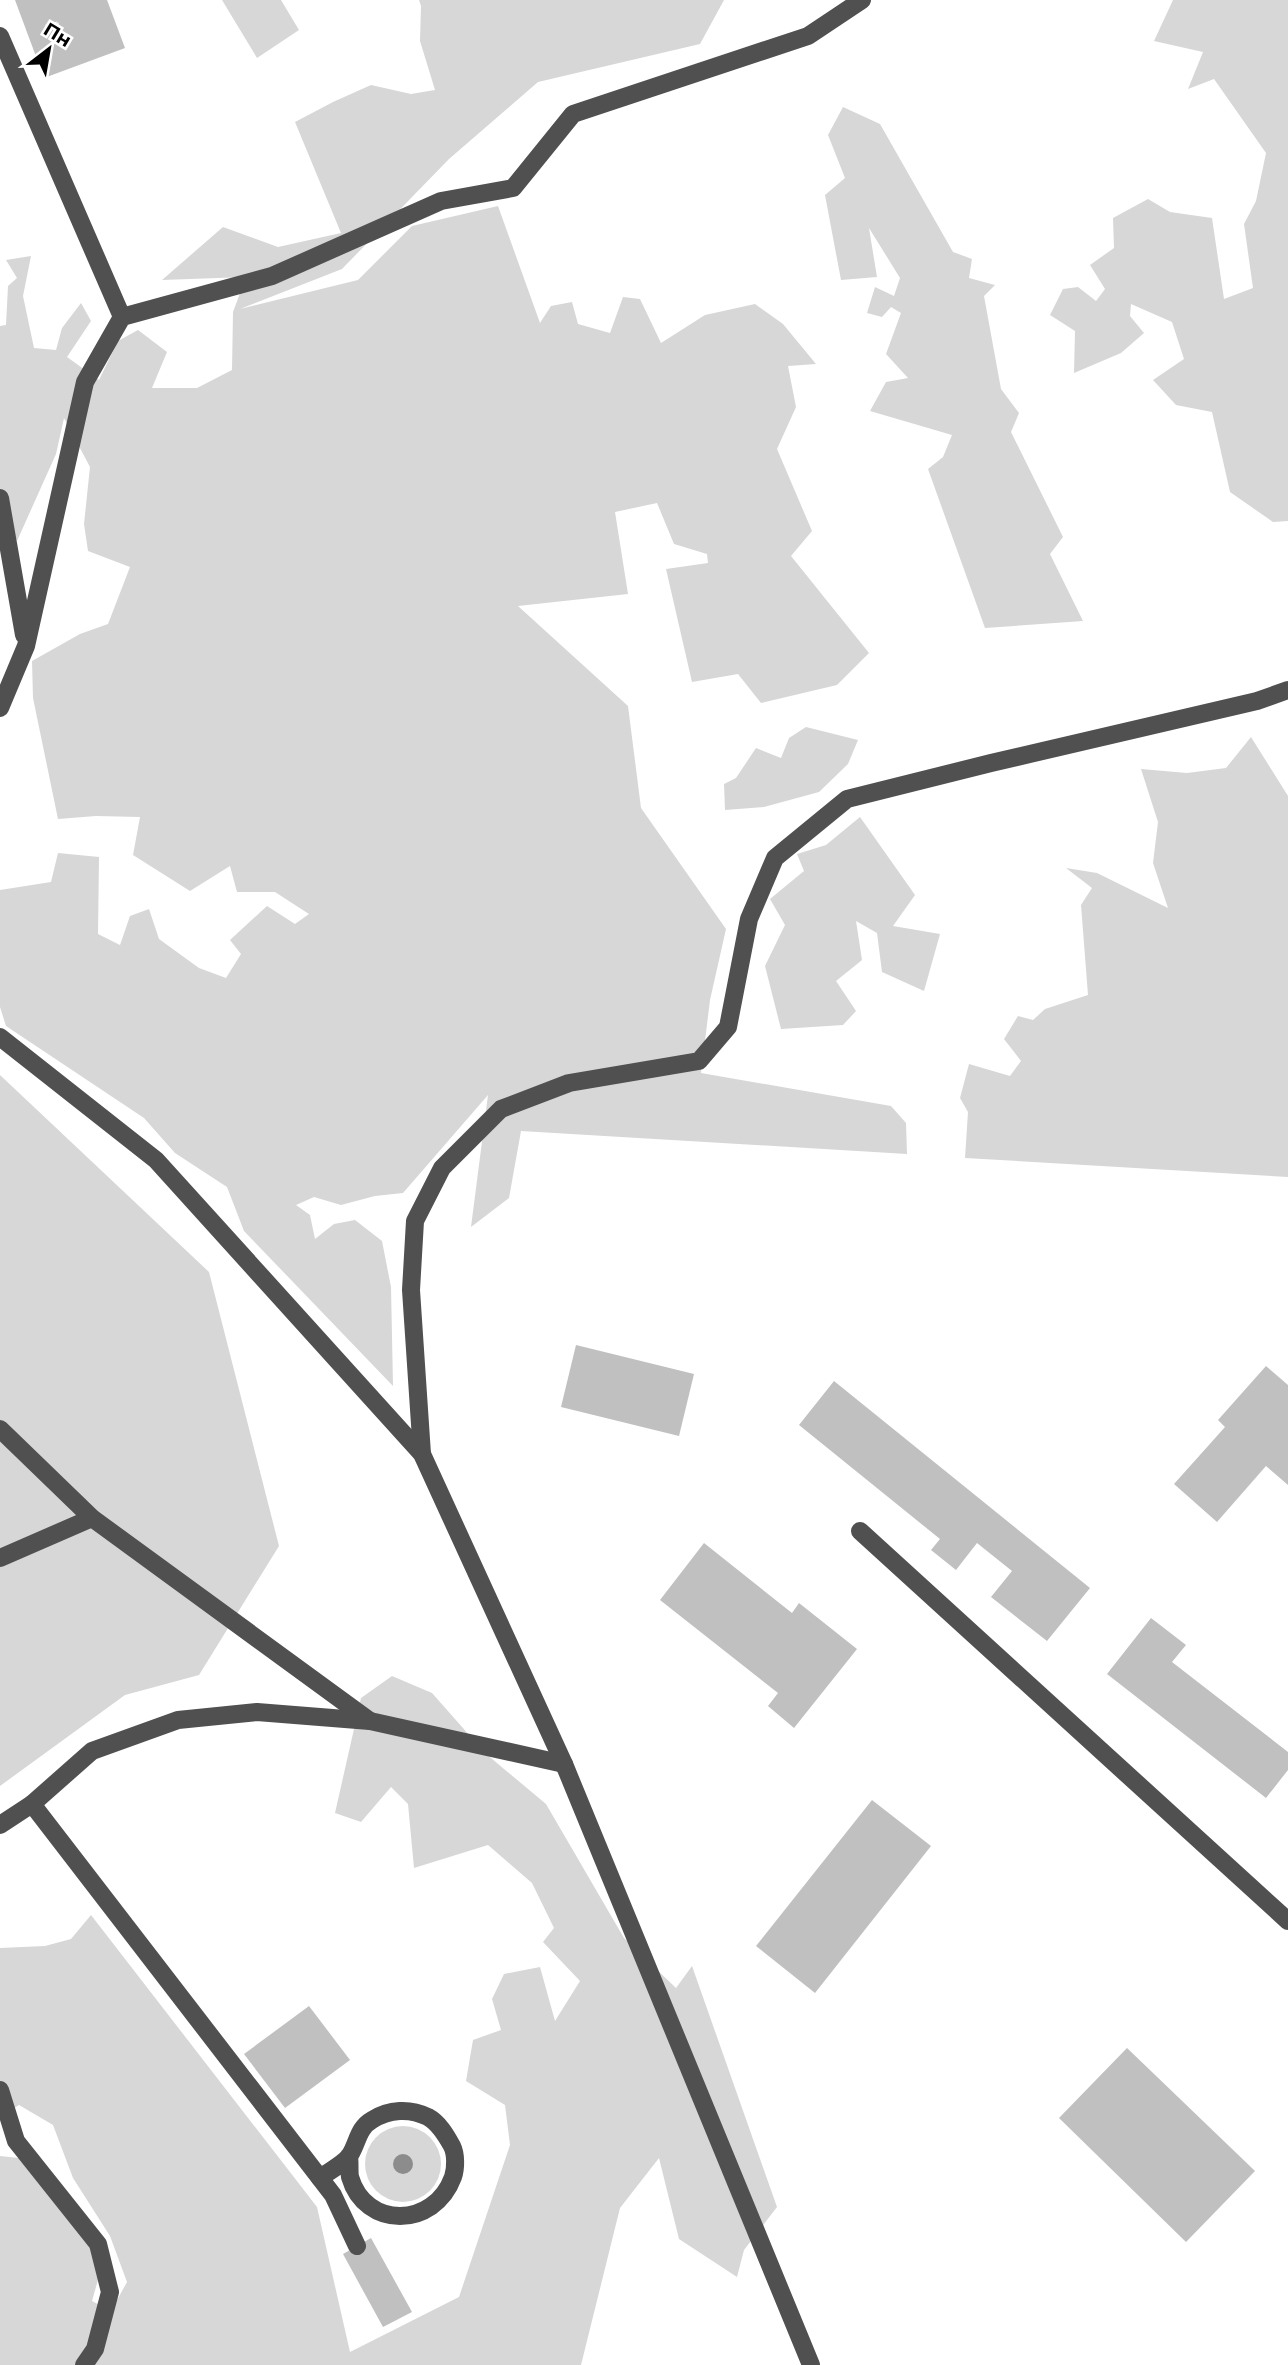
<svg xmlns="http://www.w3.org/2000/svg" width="1288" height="2365" font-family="Montserrat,sans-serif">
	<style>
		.green { fill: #d7d7d7 }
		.building { fill: #c0c0c0 }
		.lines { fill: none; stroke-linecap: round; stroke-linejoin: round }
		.minor { stroke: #505050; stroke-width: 18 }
		.tree { fill: #8c8c8c }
	</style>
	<rect width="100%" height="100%" fill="#fff"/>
	<g class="green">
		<path d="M 222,0 L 281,0 L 299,30 L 257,58 Z"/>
		<path d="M 419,0 L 724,0 L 700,44 L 538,82 L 449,159 L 342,269 L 240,309 L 358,280 L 412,226 L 498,206 L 540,323 L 551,306 L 572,302 L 578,324 L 610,333 L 623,297 L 640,299 L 661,343 L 705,315 L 755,304 L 783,324 L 816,364 L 788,366 L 796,407 L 777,449 L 812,531 L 791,556 L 869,653 L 837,685 L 761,703 L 738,674 L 692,682 L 666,569 L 708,563 L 707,554 L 674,544 L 657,503 L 615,512 L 628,594 L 518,606 L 628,706 L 641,808 L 726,929 L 710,1000 L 701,1073 L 891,1106 L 906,1123 L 907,1154 L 521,1131 L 509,1198 L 471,1227 L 488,1095 L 403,1193 L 375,1196 L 341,1205 L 314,1197 L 296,1205 L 310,1215 L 315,1239 L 334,1224 L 355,1220 L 382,1241 L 391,1287 L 393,1386 L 244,1231 L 227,1187 L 175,1153 L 144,1118 L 6,1026 L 0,1007 L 0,890 L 51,882 L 58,853 L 99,857 L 98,934 L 120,945 L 130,916 L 149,909 L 159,939 L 199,968 L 226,978 L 241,954 L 230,940 L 267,906 L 295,924 L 309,914 L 275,892 L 237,892 L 230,866 L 190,891 L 133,855 L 140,817 L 96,816 L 58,819 L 33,698 L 32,661 L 80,634 L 108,624 L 130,567 L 88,551 L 84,524 L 90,467 L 64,418 L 56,454 L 17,541 L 0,496 L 0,326 L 6,325 L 8,286 L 17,278 L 6,260 L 31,256 L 23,296 L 34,348 L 56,350 L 62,328 L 81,303 L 91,321 L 67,357 L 99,380 L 118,341 L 138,330 L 167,352 L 152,388 L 197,388 L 232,370 L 233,312 L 246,277 L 162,280 L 223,227 L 278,247 L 341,233 L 295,122 L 333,102 L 371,85 L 411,94 L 435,90 L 420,41 L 421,6 Z"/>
		<path d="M 1173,0 L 1288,0 L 1288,521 L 1273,522 L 1230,492 L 1212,412 L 1176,405 L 1153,380 L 1184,359 L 1172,322 L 1131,304 L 1130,316 L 1144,333 L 1121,353 L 1074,373 L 1075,331 L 1050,315 L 1063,289 L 1078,287 L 1096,301 L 1105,289 L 1090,265 L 1114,248 L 1113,218 L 1148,199 L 1170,212 L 1212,218 L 1224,299 L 1253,288 L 1244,224 L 1256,201 L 1266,153 L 1214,79 L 1188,89 L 1203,52 L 1154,41 Z"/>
		<path d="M 843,107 L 880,124 L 953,252 L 972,259 L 969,278 L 995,285 L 984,296 L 1001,389 L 1019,413 L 1011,432 L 1063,537 L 1050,554 L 1083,621 L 985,628 L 928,469 L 943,457 L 952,435 L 870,411 L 886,382 L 908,378 L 886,354 L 901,313 L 891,307 L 882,317 L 867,313 L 875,287 L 894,296 L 900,278 L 869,228 L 877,277 L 841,280 L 825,195 L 845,178 L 828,135 Z"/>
		<path d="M 806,727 L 858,740 L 848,764 L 819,792 L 764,807 L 725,810 L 724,784 L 736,778 L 756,748 L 781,758 L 789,738 Z"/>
		<path d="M 1251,737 L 1288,796 L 1288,1177 L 965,1158 L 968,1112 L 960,1098 L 969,1064 L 1010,1076 L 1021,1061 L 1004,1039 L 1018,1016 L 1033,1020 L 1045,1009 L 1088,995 L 1081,905 L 1092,888 L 1066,868 L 1097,873 L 1168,908 L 1153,863 L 1158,822 L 1141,769 L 1187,773 L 1226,768 Z"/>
		<path d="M 860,817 L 915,895 L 893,926 L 940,934 L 924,991 L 882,972 L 877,933 L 856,921 L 862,960 L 836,981 L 856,1011 L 843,1025 L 781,1029 L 765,966 L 785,925 L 770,899 L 804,871 L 797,854 L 826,845 Z"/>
		<path d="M 0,1075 L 209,1272 L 279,1546 L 199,1675 L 125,1695 L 0,1786 Z"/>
		<path d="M 392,1676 L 432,1693 L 485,1753 L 546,1804 L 624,1938 L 676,1988 L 692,1966 L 777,2207 L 744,2250 L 737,2277 L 679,2239 L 659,2158 L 620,2208 L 581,2365 L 0,2365 L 0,2156 L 19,2158 L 103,2262 L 92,2301 L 111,2311 L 127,2282 L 110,2236 L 73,2178 L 53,2125 L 19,2105 L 0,2117 L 0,1948 L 45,1946 L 71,1939 L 91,1915 L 317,2207 L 350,2352 L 459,2297 L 510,2145 L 505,2105 L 466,2081 L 473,2040 L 501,2030 L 492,1999 L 504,1974 L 540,1967 L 555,2021 L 580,1981 L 543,1942 L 554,1928 L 532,1883 L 488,1845 L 414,1868 L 408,1804 L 391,1787 L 361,1822 L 335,1813 L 361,1698 Z"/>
		<circle cx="403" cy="2164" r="38"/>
	</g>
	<g class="building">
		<path d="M 15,0 L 107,0 L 125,48 L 44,78 Z"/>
		<path d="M 576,1345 L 694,1374 L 679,1436 L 561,1407 Z"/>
		<path d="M 1266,1366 L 1288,1385 L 1288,1485 L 1266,1466 L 1217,1522 L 1174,1484 L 1225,1427 L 1218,1420 Z"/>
		<path d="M 834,1381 L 1090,1588 L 1047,1641 L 991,1597 L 1012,1571 L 977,1543 L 956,1570 L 931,1550 L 940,1539 L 799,1425 Z"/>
		<path d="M 704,1543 L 792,1613 L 799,1603 L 857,1649 L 794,1728 L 768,1706 L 778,1693 L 660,1600 Z"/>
		<path d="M 1151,1618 L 1186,1645 L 1172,1662 L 1288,1752 L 1288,1770 L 1266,1798 L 1107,1674 Z"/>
		<path d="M 872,1800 L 931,1846 L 815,1993 L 756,1946 Z"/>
		<path d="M 309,2006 L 350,2060 L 285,2108 L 244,2054 Z"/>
		<path d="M 1127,2048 L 1255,2171 L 1186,2242 L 1059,2118 Z"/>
		<path d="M 371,2238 L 412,2312 L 383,2327 L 343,2254 Z"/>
	</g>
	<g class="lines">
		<g class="minor">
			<path d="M 0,36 L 122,317"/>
			<path d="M 0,498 L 24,635"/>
			<path d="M 0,708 L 26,646 L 85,382 L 122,317 L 272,276 L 441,201 L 513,188 L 573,114 L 808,36 L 862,0"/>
			<path d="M 0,1037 L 156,1160 L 422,1454 L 564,1764 L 811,2365"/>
			<path d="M 0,1429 L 92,1518 L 370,1721"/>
			<path d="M 422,1454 L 411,1290 L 415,1221 L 442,1168 L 501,1109 L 569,1083 L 699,1061 L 728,1027 L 749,919 L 775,858 L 847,799 L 991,763 L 1257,701 L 1288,690"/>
			<path d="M 860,1531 L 1288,1921"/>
			<path d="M 0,1558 L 92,1518"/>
			<path d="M 32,1804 L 333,2195 L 357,2246"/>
			<path d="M 0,1825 L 32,1804 L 92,1751 L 178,1720 L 257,1712 L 370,1721 L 564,1764"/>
			<path d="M 0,2090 L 16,2141 L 98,2244 L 110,2292 L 95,2349 L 84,2365"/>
			<path d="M 320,2178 C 329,2171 344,2164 350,2155 C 358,2142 358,2128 372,2120 C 389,2109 410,2108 428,2117 C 439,2123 446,2135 452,2146 C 456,2154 456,2168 453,2177 C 434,2229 365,2229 350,2177 C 349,2171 350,2163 349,2156"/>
		</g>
	</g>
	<circle class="tree" cx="403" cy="2164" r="10"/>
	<g transform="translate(49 49) rotate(31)" stroke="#ffffff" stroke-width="5" paint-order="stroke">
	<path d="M0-5L12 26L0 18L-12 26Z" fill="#000000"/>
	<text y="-10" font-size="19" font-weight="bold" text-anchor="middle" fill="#000000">Пн</text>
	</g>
</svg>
